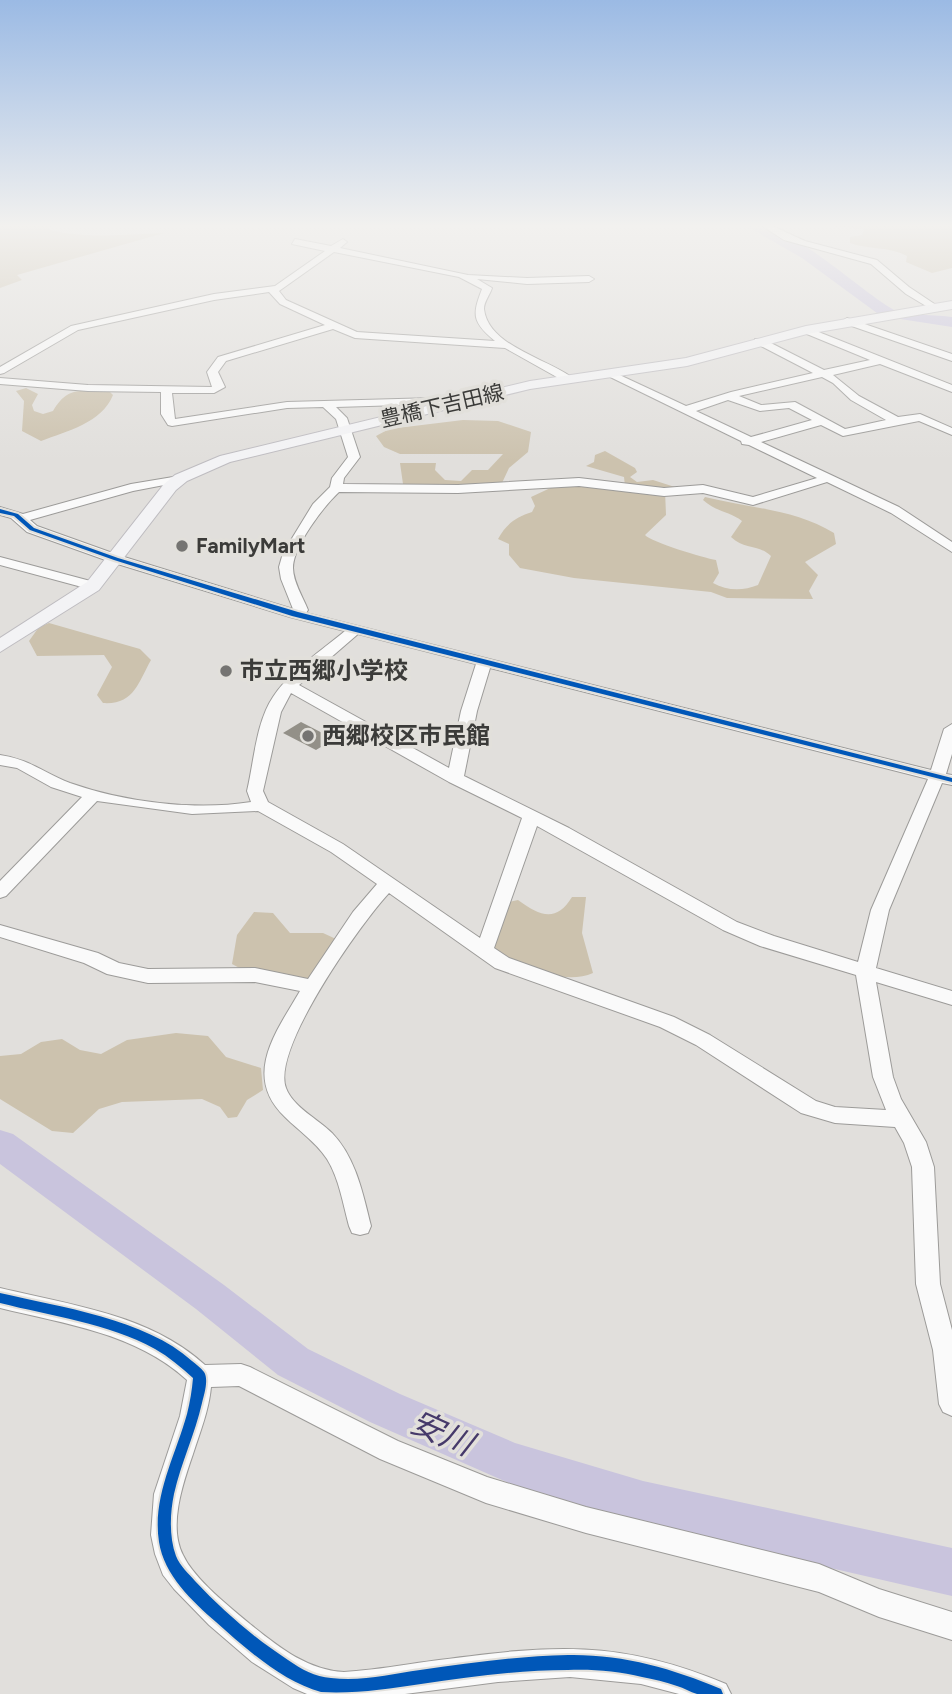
<svg xmlns="http://www.w3.org/2000/svg" width="952" height="1694" font-family="Figtree,'Noto Sans JP',sans-serif">
	<style>
		.forest { fill: #ccc2ae }
		.lines { fill: none; stroke-linecap: round; stroke-linejoin: round }
		.river { fill: #c9c4dd; fill-rule: evenodd }
		.building { fill: #939088 }
		.minor-casing { stroke: #9c9b99; stroke-width: 2 }
		.major-casing { stroke: #bebcc0; stroke-width: 2 }
		.minor { fill: #fafafa; fill-rule: evenodd }
		.major { fill: #f3f3f5; fill-rule: evenodd }
		.cycleway-casing { stroke: #e2e0db; stroke-width: 4 }
		.cycleway { fill: #0057b8; fill-rule: evenodd }
		.poi-dot { fill: #757472; stroke: #e2e0db; stroke-width: 2.5 }
		.labels { text-anchor: middle; stroke-width: 7; stroke-linejoin: round; paint-order: stroke }
		.far-street-label { font-size: 21px; fill: #3b3b39; stroke: #e2e0db }
		.far-poi-label { font-size: 21px; font-weight: bold; fill: #3b3b39; stroke: #e2e0db; text-anchor: start }
		.poi-label { font-size: 24px; font-weight: bold; fill: #3b3b39; stroke: #e2e0db; text-anchor: start }
		.near-water-label { font-size: 32px; font-style: italic; fill: #463a6a; stroke: #e2e0db }
	</style>
	<rect width="100%" height="100%" fill="#e1dfdc"/>
	<g class="forest">
		<path d="M 0,224 L 57,224 L 47,228 C 71,240 136,234 164,233 L 17,275 L 22,280 L 0,288 Z"/>
		<path d="M 805,224 L 952,224 L 952,268 L 932,273 L 906,262 L 907,256 C 888,246 869,250 850,243 L 850,237 L 862,235 L 864,229 Z"/>
		<path d="M 26,388 L 38,394 L 32,405 L 34,411 L 43,414 L 53,411 C 68,385 82,391 110,392 L 113,395 C 102,423 67,431 41,441 L 22,431 L 24,401 L 16,391 Z"/>
		<path d="M 463,420 L 498,421 L 531,432 L 528,452 L 509,468 L 502,483 L 459,487 L 403,484 L 400,463 L 436,463 L 435,470 L 445,480 L 461,481 L 472,470 L 488,470 L 503,454 L 400,454 L 384,447 L 376,436 L 389,429 Z"/>
		<path d="M 605,451 L 635,468 L 637,472 L 630,477 L 637,482 L 653,480 L 678,488 L 665,490 L 666,515 L 645,535 C 651,542 704,558 716,560 L 719,573 L 713,583 C 727,591 743,591 758,585 L 771,556 C 758,544 745,550 731,537 L 742,521 C 729,511 716,512 703,500 L 705,497 C 749,508 795,509 834,533 L 836,544 L 805,562 L 818,575 L 809,591 L 813,599 L 727,598 L 711,592 L 574,578 L 520,568 L 509,555 L 509,544 L 498,539 C 506,524 516,517 532,512 L 535,506 L 531,497 L 559,484 L 618,491 L 625,486 L 624,477 L 586,466 L 594,462 L 595,455 Z"/>
		<path d="M 49,623 L 140,649 L 151,660 C 138,683 134,705 103,703 L 97,695 L 112,667 L 104,655 L 37,656 L 29,641 L 39,627 Z"/>
		<path d="M 572,897 L 586,897 L 582,933 L 593,973 C 563,986 521,966 494,950 L 495,937 L 509,902 L 518,900 C 540,916 556,923 572,897 Z"/>
		<path d="M 254,912 L 273,913 L 290,933 L 323,933 L 336,939 L 315,977 L 305,980 L 245,971 L 232,964 L 237,935 Z"/>
		<path d="M 176,1033 L 208,1036 L 226,1057 L 261,1068 L 263,1090 L 247,1100 L 237,1117 L 228,1118 L 220,1107 L 202,1099 L 122,1102 L 99,1109 L 73,1133 L 52,1131 L 0,1099 L 0,1056 L 21,1054 L 41,1042 L 62,1039 L 80,1050 L 101,1054 L 127,1040 Z"/>
	</g>
	<g class="lines">
		<g class="river">
			<path d="M 743,224 C 789,220 854,287 894,310 C 902,315 939,315 952,317 L 952,327 L 881,316 L 802,258 Z"/>
			<path d="M 0,1130 L 13,1134 L 224,1285 L 308,1349 L 400,1394 L 515,1443 L 643,1481 L 952,1548 L 952,1596 L 643,1525 L 511,1484 L 370,1422 L 278,1375 L 196,1309 L 0,1164 Z"/>
		</g>
	</g>
	<path class="building" d="M 301,722 L 334,739 L 316,750 L 283,733 Z"/>
	<g class="lines">
		<defs>
			<g id="minor">
				<path d="M 759,224 L 768,224 L 805,241 L 877,260 L 909,287 L 939,307 L 931,309 L 906,294 L 871,264 L 784,240 Z"/>
				<path d="M 295,239 L 331,246 L 343,239 L 347,242 L 340,248 L 468,275 L 527,278 L 589,276 L 594,279 L 589,282 L 527,284 L 477,279 L 492,288 C 490,295 484,301 484,309 C 488,345 544,358 570,376 L 570,380 L 562,380 L 505,348 L 355,338 L 333,329 L 226,361 L 218,372 L 225,387 L 214,393 L 172,393 L 175,419 L 287,402 L 435,398 L 451,405 L 445,408 L 434,404 L 336,407 L 347,418 L 360,457 L 344,478 L 343,484 L 458,485 L 579,478 L 664,488 L 703,485 L 753,497 L 817,478 L 749,445 L 742,444 L 741,441 L 602,373 L 611,371 L 686,406 L 731,392 L 813,373 L 755,343 L 755,339 L 763,339 L 824,370 L 870,360 L 802,332 L 802,328 L 806,327 L 952,385 L 952,392 L 880,364 L 833,375 L 859,396 L 898,417 L 920,414 L 952,428 L 952,435 L 919,421 L 843,436 L 821,425 L 761,442 L 899,507 L 952,542 L 952,552 L 891,513 L 827,482 L 753,505 L 703,493 L 664,496 L 579,486 L 458,493 L 339,492 C 324,506 293,546 293,568 C 293,582 303,597 308,610 L 306,613 L 931,770 L 944,729 L 952,724 L 952,754 L 946,774 L 952,775 L 952,785 L 942,783 L 889,910 L 876,968 L 952,991 L 952,1005 L 876,982 L 893,1077 L 901,1099 L 926,1142 L 934,1167 L 940,1284 L 952,1330 L 952,1416 L 943,1412 L 939,1404 L 933,1350 L 916,1284 L 912,1167 L 904,1143 L 895,1127 L 835,1123 L 801,1113 L 696,1045 L 660,1027 L 495,968 L 389,893 C 361,923 271,1049 286,1088 C 293,1107 318,1119 332,1133 C 356,1158 363,1194 371,1226 L 368,1233 L 360,1235 L 352,1233 L 349,1226 C 343,1204 339,1178 327,1159 C 316,1142 299,1131 285,1117 C 242,1076 276,1032 300,991 L 255,982 L 148,983 L 107,974 L 84,963 L 0,937 L 0,925 L 98,953 L 119,963 L 148,969 L 255,968 L 308,979 L 353,912 L 377,884 L 331,852 L 258,811 L 192,814 L 97,801 L 6,896 L 0,898 L 0,881 L 82,797 L 51,787 L 17,768 L 0,765 L 0,755 C 29,759 44,773 70,783 C 124,802 194,811 251,802 L 247,791 C 254,762 256,722 273,697 C 290,671 321,651 345,631 L 290,617 L 111,562 L 27,532 L 11,518 L 0,515 L 0,507 L 23,514 L 131,484 L 185,475 L 185,481 L 133,491 L 30,520 L 37,526 L 121,556 L 293,609 L 281,579 L 279,567 L 283,553 L 313,504 L 330,487 L 332,478 L 348,457 L 336,419 L 323,407 L 287,408 L 172,426 L 168,425 L 161,414 L 161,392 L 88,391 L 0,384 L 0,378 L 88,385 L 212,387 L 207,372 L 218,357 L 325,325 L 280,304 L 269,292 L 214,300 L 78,330 L 4,373 L 0,374 L 0,367 L 71,326 L 214,294 L 275,286 L 325,251 L 292,244 ZM 334,252 L 459,277 L 482,289 C 472,315 472,322 495,341 L 357,332 L 286,300 L 279,291 ZM 822,377 L 833,383 L 851,400 L 886,420 L 845,429 L 795,402 L 761,405 L 739,396 ZM 728,400 L 760,411 L 789,408 L 812,420 L 751,437 L 696,411 ZM 358,634 L 476,664 L 461,711 L 449,768 L 299,685 ZM 490,668 L 928,779 L 871,910 L 858,962 L 774,936 L 737,922 L 569,828 L 464,776 L 477,711 ZM 291,693 L 449,782 L 522,818 L 480,938 L 343,844 L 268,802 L 263,791 L 281,712 ZM 537,826 L 723,930 L 760,946 L 856,975 L 873,1077 L 886,1110 L 835,1107 L 816,1101 L 710,1035 L 674,1017 L 509,958 L 494,948 Z"/>
				<path d="M 847,318 L 952,354 L 952,361 L 843,323 L 842,321 Z"/>
				<path d="M 0,557 L 98,583 L 100,586 L 93,590 L 0,565 Z"/>
				<path d="M 0,1288 C 70,1305 149,1314 205,1365 L 241,1364 L 250,1367 L 398,1441 L 487,1477 L 586,1507 L 819,1564 L 879,1589 L 952,1612 L 952,1640 L 879,1617 L 819,1592 L 586,1533 L 486,1503 L 380,1459 L 239,1386 L 211,1387 C 209,1410 200,1432 193,1454 C 183,1483 168,1526 183,1555 C 194,1579 230,1607 250,1624 C 279,1647 307,1670 344,1672 C 376,1670 408,1664 439,1660 C 552,1645 619,1639 726,1684 L 731,1694 L 679,1694 L 641,1684 L 570,1677 L 498,1682 L 405,1694 L 307,1694 L 293,1688 L 252,1662 L 209,1625 L 174,1589 L 163,1575 L 155,1554 L 151,1535 L 154,1494 L 180,1416 L 187,1380 C 136,1333 65,1324 0,1308 Z"/>
			</g>
			<path id="major" d="M 952,301 L 952,309 L 807,334 L 687,366 L 530,389 L 230,462 L 187,481 L 176,490 L 99,590 L 0,652 L 0,638 L 87,582 L 164,484 L 175,475 L 220,456 L 530,381 L 686,358 L 806,326 Z"/>
		</defs>
		<use href="#minor" class="minor-casing"/>
		<use href="#major" class="major-casing"/>
		<use href="#minor" class="minor"/>
		<use href="#major" class="major"/>
		<defs>
			<g id="cycleway">
				<path d="M 0,509 L 18,514 L 34,528 L 118,558 L 298,612 L 952,778 L 952,782 L 292,616 L 114,560 L 30,530 L 14,516 L 0,513 Z"/>
				<path d="M 0,1293 C 60,1307 146,1319 192,1361 C 196,1364 201,1368 204,1372 C 209,1379 204,1395 202,1403 C 195,1434 181,1463 174,1494 C 170,1513 169,1537 176,1556 C 180,1566 189,1574 195,1581 C 223,1611 254,1638 288,1660 C 301,1669 315,1677 331,1678 C 361,1682 391,1674 420,1670 C 469,1663 518,1656 568,1655 C 622,1654 671,1668 721,1689 L 723,1694 C 715,1694 705,1694 697,1694 C 690,1692 684,1688 677,1686 C 666,1682 653,1679 642,1677 C 618,1671 592,1669 568,1670 C 519,1670 470,1677 421,1684 C 389,1689 353,1694 321,1692 C 283,1682 245,1648 216,1622 C 192,1601 164,1575 159,1542 C 152,1497 175,1457 187,1414 C 190,1402 192,1390 193,1378 C 181,1367 169,1357 155,1349 C 108,1323 51,1316 0,1303 Z"/>
			</g>
		</defs>
		<use href="#cycleway" class="cycleway-casing"/>
		<use href="#cycleway" class="cycleway"/>
	</g>
	<linearGradient id="sky" x2="0" y2="1"><stop stop-color="#9bbae4"/><stop offset="0.49" stop-color="#f2f1ef"/><stop offset="1" stop-color="#f2f1ef" stop-opacity="0"/></linearGradient>
	<rect width="952" height="461" fill="url(#sky)"/>
	<g class="poi-dot">
		<circle cx="182" cy="546" r="7"/>
		<circle cx="226" cy="671" r="7"/>
		<circle cx="308" cy="736" r="7"/>
	</g>
	<g class="labels">
		<g class="far-street-label">
			<text transform="translate(442 406) rotate(-13)" y="7">豊橋下吉田線</text>
		</g>
		<g class="far-poi-label">
			<text x="196" y="553">FamilyMart</text>
		</g>
		<g class="poi-label">
			<text x="240" y="679">市立西郷小学校</text>
			<text x="322" y="744">西郷校区市民館</text>
		</g>
		<g class="near-water-label">
			<text transform="translate(442 1433) rotate(24)" y="11">安川</text>
		</g>
	</g>
</svg>
